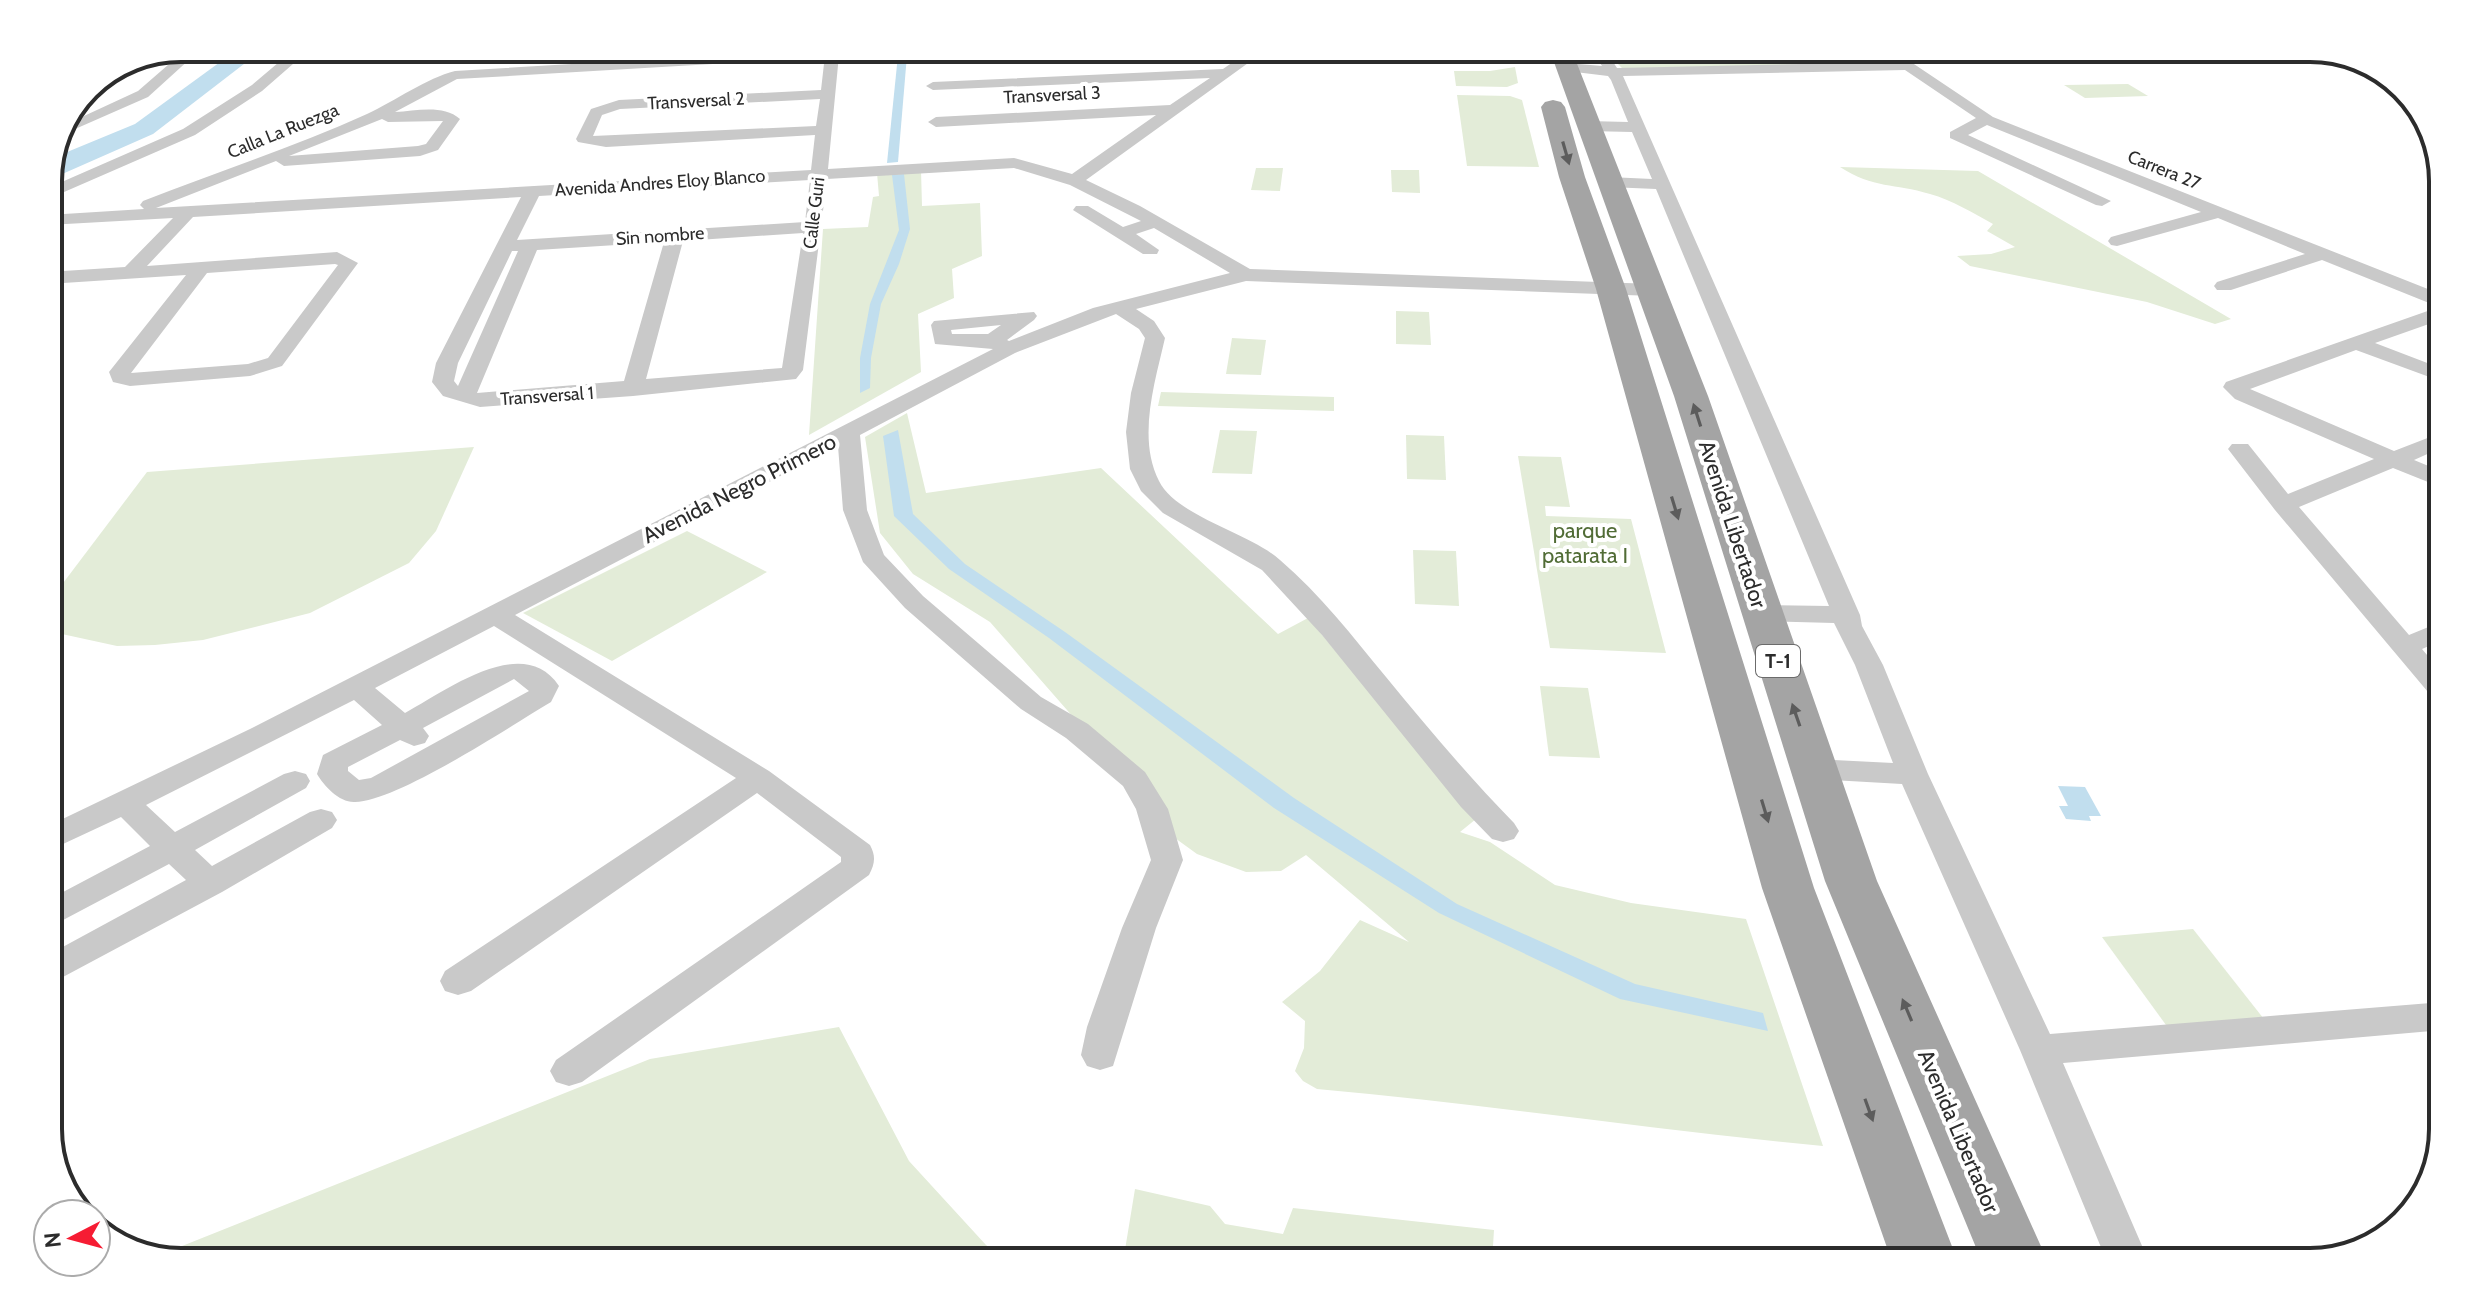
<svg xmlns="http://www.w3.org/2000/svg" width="2491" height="1310" font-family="Cabin,sans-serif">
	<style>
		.green { fill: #e3ecd8 }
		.water { fill: #c1deee }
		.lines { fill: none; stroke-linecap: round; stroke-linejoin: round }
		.river { fill: #c1deee; fill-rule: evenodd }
		.minor { fill: #c9c9c9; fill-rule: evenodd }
		.tertiary { fill: #c9c9c9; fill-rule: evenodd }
		.primary { fill: #a4a4a4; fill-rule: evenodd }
		.oneway { fill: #5c5c5c }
		.labels { text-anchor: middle; stroke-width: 8; stroke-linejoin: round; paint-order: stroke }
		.far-street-label { font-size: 18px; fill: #2c2c2c; stroke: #fff }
		.shield { fill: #fff; stroke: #6b6b6b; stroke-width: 2 }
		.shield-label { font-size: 20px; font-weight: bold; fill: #2c2c2c }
		.street-label { font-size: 22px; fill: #2c2c2c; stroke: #fff }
		.park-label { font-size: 22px; fill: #516c36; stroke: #fff }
		.rim { fill: none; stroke: #2c2c2c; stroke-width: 4 }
	</style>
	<rect width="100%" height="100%" fill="#fff"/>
	<g class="green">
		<path d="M 1870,50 L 1886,63 L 1624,70 L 1605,51 Z"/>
		<path d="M 1515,67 L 1518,83 L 1507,87 L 1456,86 L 1454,71 L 1490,71 Z"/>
		<path d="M 2128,84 L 2148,96 L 2085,98 L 2064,85 Z"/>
		<path d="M 1457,95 L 1510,96 L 1522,100 L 1539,167 L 1467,166 Z"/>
		<path d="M 1840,167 L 1978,171 L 2231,319 L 2215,324 L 2147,302 L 1970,266 L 1957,256 L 1991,254 L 2015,247 L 1987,231 L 1993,224 C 1973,213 1952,200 1930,194 C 1894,183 1874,189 1840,167 Z"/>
		<path d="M 1256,168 L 1283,168 L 1280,191 L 1251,190 Z"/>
		<path d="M 921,170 L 922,206 L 980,203 L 982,256 L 952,269 L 954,298 L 918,314 L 921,372 L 809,435 L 823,229 L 868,227 L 873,197 L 879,196 L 877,173 Z"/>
		<path d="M 1391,170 L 1419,170 L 1420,193 L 1392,192 Z"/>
		<path d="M 1396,311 L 1429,312 L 1431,345 L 1396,344 Z"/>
		<path d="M 1232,338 L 1266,340 L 1261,375 L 1226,374 Z"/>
		<path d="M 1161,392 L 1334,397 L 1334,411 L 1158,406 Z"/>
		<path d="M 907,413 L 926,493 L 1101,468 L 1278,634 L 1308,618 L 1476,819 L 1460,832 L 1490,842 L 1555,885 L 1631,903 L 1746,919 L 1823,1146 C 1654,1130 1487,1104 1317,1089 L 1303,1081 L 1295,1071 L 1304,1048 L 1305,1021 L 1282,1002 L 1320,971 L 1360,920 L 1409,942 L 1306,855 L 1281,871 L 1246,872 L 1197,854 L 1157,825 L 1081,726 L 990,622 L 913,574 L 880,533 L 865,437 Z"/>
		<path d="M 1220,430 L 1257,431 L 1252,474 L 1212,473 Z"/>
		<path d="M 1406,435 L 1444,436 L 1446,480 L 1407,479 Z"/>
		<path d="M 474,447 L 436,531 L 409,563 L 310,613 L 203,640 L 155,645 L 117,646 L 48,631 L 48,603 L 147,472 Z"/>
		<path d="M 1518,456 L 1561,457 L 1570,507 L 1545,506 L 1546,516 L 1631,519 L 1666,653 L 1550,648 Z"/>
		<path d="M 687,531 L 767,572 L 612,661 L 523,613 Z"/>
		<path d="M 1413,550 L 1456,551 L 1459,606 L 1415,604 Z"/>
		<path d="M 1540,686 L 1588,688 L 1600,758 L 1549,756 Z"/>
		<path d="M 2193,929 L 2271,1028 L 2174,1036 L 2102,937 Z"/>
		<path d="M 839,1027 L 909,1161 L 986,1245 L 1009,1262 L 181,1262 L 157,1256 L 650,1059 Z"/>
		<path d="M 1135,1189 L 1210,1206 L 1225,1224 L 1283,1234 L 1293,1208 L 1494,1230 L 1492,1262 L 1123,1262 Z"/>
	</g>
	<g class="water">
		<path d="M 898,55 L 907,55 L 898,162 L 887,163 Z"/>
		<path d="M 904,174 L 910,229 L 899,264 L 881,304 L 871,358 L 870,388 L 860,393 L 860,358 L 870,304 L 899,230 L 892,175 Z"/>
		<path d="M 898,430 L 913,514 L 965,564 L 1065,632 L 1294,798 L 1457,904 L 1635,984 L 1763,1013 L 1768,1031 L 1620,999 L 1439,913 L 1274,808 L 1049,638 L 949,569 L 894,516 L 883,436 Z"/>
		<path d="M 2058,786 L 2085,787 L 2101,816 L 2089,816 L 2091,821 L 2066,819 L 2059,806 L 2068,806 Z"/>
	</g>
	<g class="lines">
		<path class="river" d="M 227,57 L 253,57 L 153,134 L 60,175 L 48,177 L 55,157 L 135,124 Z"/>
		<g class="minor">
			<path d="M 1877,50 L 1893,50 L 1993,117 L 2443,295 L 2443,319 L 2375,343 L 2443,369 L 2443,382 L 2356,350 L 2250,389 L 2394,451 L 2443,432 L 2443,447 L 2414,460 L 2443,472 L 2443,488 L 2393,468 L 2299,507 L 2409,635 L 2443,621 L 2443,640 L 2422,649 L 2443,674 L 2443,701 L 2433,698 L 2275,510 L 2228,449 L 2232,444 L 2248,444 L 2288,494 L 2374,459 L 2235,399 L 2223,387 L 2226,382 L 2439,307 L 2322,260 L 2231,290 L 2217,290 L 2214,286 L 2217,282 L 2305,254 L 2218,218 L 2117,246 L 2111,245 L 2108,241 L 2111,237 L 2201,212 L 1987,125 L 1968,135 L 2111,201 L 2102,206 L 2096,205 L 1950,138 L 1950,132 L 1976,118 L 1905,70 L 1623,76 L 1860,615 L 1862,626 L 1883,665 L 1928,774 L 2050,1034 L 2443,1002 L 2443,1030 L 2063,1063 L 2149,1262 L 2107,1262 L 2020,1050 L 1902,784 L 1814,779 L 1803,776 L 1799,769 L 1803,762 L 1814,759 L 1893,763 L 1855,665 L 1834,623 L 1762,621 L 1752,619 L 1748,613 L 1752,607 L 1762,605 L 1829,606 L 1656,189 L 1609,187 L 1601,182 L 1609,177 L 1652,179 L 1632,132 L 1588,131 L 1580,126 L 1588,121 L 1628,122 L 1611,80 L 1608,76 L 1567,71 L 1560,67 L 1567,63 L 1602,66 L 1592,51 L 1606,51 L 1617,68 L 1893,62 Z"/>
			<path d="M 1246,53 L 1262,53 L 1086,180 L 1140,206 L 1250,269 L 1653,284 L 1663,290 L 1653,296 L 1246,281 L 1136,309 L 1154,321 L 1165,338 C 1155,382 1137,438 1159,481 C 1177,517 1249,532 1280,560 C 1320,594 1353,637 1386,677 C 1427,727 1469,777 1514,823 L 1519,831 L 1514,839 L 1503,842 L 1492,839 L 1461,807 L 1322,635 L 1262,570 L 1163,513 L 1141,491 L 1130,469 L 1126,432 L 1131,393 L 1145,338 L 1139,329 L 1116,314 L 1015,353 L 860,435 L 867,510 L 884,555 L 923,596 L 1041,697 L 1088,724 L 1145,772 L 1168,809 L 1183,860 L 1156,928 L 1113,1066 L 1100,1070 L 1087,1066 L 1081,1055 L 1087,1027 L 1122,928 L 1151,860 L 1136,809 L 1123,786 L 1066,738 L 1021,709 L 905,608 L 863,562 L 843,510 L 838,446 L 515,615 L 769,771 L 870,845 C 876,856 875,864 869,875 L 582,1082 L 569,1086 L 556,1082 L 550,1071 L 556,1060 L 841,862 L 841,857 L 757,793 L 471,991 L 458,995 L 445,991 L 440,981 L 445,971 L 736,778 L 494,626 L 375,688 L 405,713 C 446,691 523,632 559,686 L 551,702 C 509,727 398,801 355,802 C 340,803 324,786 317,774 L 323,755 L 382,725 L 354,700 L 146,805 L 175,832 L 284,774 L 295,771 L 306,774 L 310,781 L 306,788 L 195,850 L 212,866 L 310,812 L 321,809 L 332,812 L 337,820 L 332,828 L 222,892 L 48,985 L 48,955 L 186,880 L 169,864 L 48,928 L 48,900 L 150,846 L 121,817 L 48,851 L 48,826 L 250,729 L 993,349 L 935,344 L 931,325 L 934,321 L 1034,312 L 1037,316 L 1034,320 L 1007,340 L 1009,341 L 1093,308 L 1230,273 L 1154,228 L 1136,234 L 1159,250 L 1157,254 L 1143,254 L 1073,210 L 1076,206 L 1088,206 L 1123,227 L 1141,221 L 1070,185 L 1014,168 L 827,179 L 803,370 L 796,379 L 633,396 L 480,407 L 443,396 L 432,382 L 436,363 L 521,197 L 193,217 L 147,266 L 337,252 L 358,263 L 282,366 L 250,376 L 130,386 L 113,382 L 109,372 L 186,275 L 48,284 L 48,272 L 125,267 L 173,218 L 48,225 L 48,215 L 144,209 L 140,205 L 143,201 C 217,172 294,147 367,114 C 395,101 427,78 455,71 L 724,55 L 807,55 L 800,59 L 457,79 L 395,112 C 416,111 443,104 460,119 L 438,150 L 420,156 L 284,166 L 276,161 L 156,208 L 811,170 L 815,135 L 606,147 L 578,142 L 576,139 L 591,109 L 619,100 L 821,90 L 825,55 L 839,55 L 828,169 L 1014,158 L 1072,174 L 1156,115 L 936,127 L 928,122 L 936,117 L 1170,105 L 1210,78 L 933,90 L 926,86 L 933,82 L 1223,69 ZM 820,99 L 816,126 L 593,136 L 602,115 L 620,109 ZM 382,119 L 388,122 L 443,121 L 426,144 L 418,146 L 289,156 ZM 810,180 L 805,222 L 517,240 L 539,196 ZM 803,233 L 782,368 L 646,379 L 683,241 ZM 664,242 L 624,381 L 477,393 L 537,250 ZM 512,251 L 518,251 L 458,386 L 454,381 L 458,363 ZM 335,264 L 338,265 L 268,358 L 248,364 L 131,373 L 207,273 ZM 1001,325 L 988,334 L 952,334 L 951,330 ZM 514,679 L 529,691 L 371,778 L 359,780 L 348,771 L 348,767 L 400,740 L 414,746 L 425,743 L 429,736 L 423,728 Z"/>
			<path d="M 285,57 L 301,57 L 262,91 L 195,135 L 48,199 L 48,188 L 183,129 L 252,85 Z"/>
			<path d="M 176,58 L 191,58 L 148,97 L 66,133 L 71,122 L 138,91 Z"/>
		</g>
		<path class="tertiary" d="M 2309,48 L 2349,57 L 2341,60 L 2205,53 L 2197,49 Z"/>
		<g class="primary">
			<path d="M 1550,51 L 1572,51 L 1708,396 L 1877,881 L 2048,1262 L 1982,1262 L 1825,881 L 1674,396 Z"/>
			<path d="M 1553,100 L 1561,102 L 1565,107 L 1585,177 L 1626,289 L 1814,888 L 1958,1262 L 1892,1262 L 1762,888 L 1596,289 L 1559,177 L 1541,107 L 1545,102 Z"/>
		</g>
	</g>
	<defs><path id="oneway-solid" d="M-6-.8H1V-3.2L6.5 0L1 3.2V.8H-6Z" transform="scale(2)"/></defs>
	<g class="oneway">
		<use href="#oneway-solid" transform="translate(1566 153) rotate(74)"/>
		<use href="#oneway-solid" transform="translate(1697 415) rotate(-108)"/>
		<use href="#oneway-solid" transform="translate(1675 508) rotate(73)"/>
		<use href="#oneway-solid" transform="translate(1796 715) rotate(-109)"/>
		<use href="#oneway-solid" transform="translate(1765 811) rotate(73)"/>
		<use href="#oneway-solid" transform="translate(1907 1010) rotate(-113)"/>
		<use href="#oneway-solid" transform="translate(1869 1110) rotate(70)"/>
	</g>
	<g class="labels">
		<g class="far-street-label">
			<text transform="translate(1052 95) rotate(-3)" y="6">Transversal 3</text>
			<text transform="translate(696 101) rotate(-3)" y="6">Transversal 2</text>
			<text transform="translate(283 131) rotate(-22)" y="6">Calla La Ruezga</text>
			<text transform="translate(2164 170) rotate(22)" y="6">Carrera 27</text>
			<text transform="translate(660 183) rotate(-4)" y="6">Avenida Andres Eloy Blanco</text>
			<text transform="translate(814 213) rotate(-83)" y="6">Calle Guri</text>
			<text transform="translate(660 236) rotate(-4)" y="6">Sin nombre</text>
			<text transform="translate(547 396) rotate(-4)" y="6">Transversal 1</text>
		</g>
		<rect class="shield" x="1756" y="645" width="44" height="32" rx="6"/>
		<g class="shield-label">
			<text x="1778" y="668">T-1</text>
		</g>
		<g class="street-label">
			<text transform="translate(739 488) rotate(-27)" y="8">Avenida Negro Primero</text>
			<text transform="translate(1733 524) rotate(72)" y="8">Avenida Libertador</text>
			<text transform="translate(1959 1131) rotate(67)" y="8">Avenida Libertador</text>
		</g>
		<g class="park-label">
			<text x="1585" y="538">parque<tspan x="1585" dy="25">patarata I</tspan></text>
		</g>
	</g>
	<path d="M0 0H2491V1310H0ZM181 62H2310A119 119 0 0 1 2429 181V1129A119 119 0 0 1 2310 1248H181A119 119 0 0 1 62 1129V181A119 119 0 0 1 181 62Z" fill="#fff" fill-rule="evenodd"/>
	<path class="rim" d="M181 62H2310A119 119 0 0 1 2429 181V1129A119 119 0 0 1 2310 1248H181A119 119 0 0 1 62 1129V181A119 119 0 0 1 181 62Z"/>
	<g transform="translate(72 1238) rotate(264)"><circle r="38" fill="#ffffff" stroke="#ababab" stroke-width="2"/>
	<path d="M0-6L14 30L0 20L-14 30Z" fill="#f61c33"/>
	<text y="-12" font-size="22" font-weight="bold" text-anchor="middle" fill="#2c2c2c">N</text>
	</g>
</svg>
